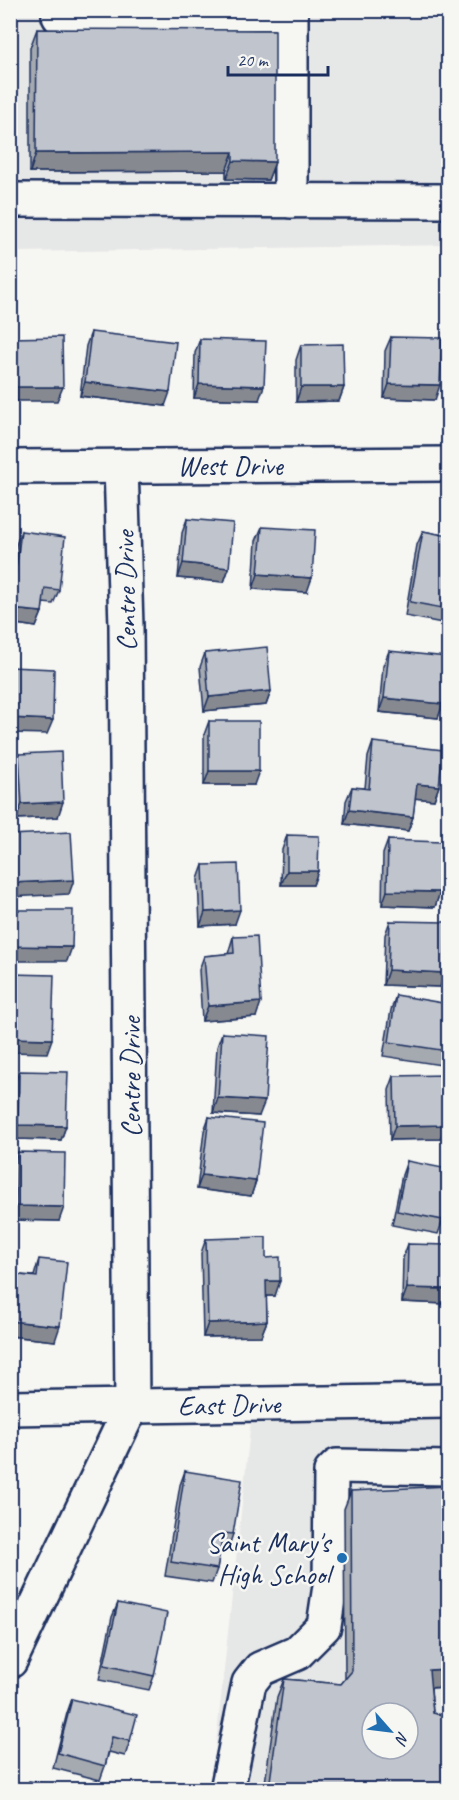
<svg xmlns="http://www.w3.org/2000/svg" width="459" height="1800" font-family="Caveat,sans-serif">
	<style>
		.built { fill: #e6e7e7; fill-rule: evenodd }
		.lines { fill: none; stroke-linecap: round; stroke-linejoin: round }
		.minor-casing { stroke: #1b2f5e; stroke-width: 38 }
		.minor { stroke: #f6f6f2; stroke-width: 33 }
		.wall { fill: #a5a9b0; stroke: #1b2f5e; stroke-width: 1.5 }
		.shaded-wall { fill: #868990; stroke: #1b2f5e; stroke-width: 1.5 }
		.building { fill: #c0c4cd; stroke: #1b2f5e; stroke-width: 1.5; fill-rule: evenodd }
		.poi-dot { fill: #1f6fb2; stroke: #f6f6f2; stroke-width: 2 }
		.labels { text-anchor: middle; stroke-width: 5; stroke-linejoin: round; paint-order: stroke }
		.street-label { font-size: 28px; fill: #1b2f5e; stroke: #f6f6f2 }
		.poi-label { font-size: 28px; fill: #1b2f5e; stroke: #f6f6f2; text-anchor: end }
	</style>
	<rect width="100%" height="100%" fill="#f6f6f2"/>
	<filter id="ink" filterUnits="userSpaceOnUse"><feTurbulence type="fractalNoise" baseFrequency=".0167" numOctaves="2"/><feDisplacementMap in="SourceGraphic" scale="12" xChannelSelector="R" yChannelSelector="G"/><feConvolveMatrix kernelMatrix="1 2 1 2 8 2 1 2 1" color-interpolation-filters="sRGB"/></filter>
	<g filter="url(#ink)">
		<g class="built">
			<path d="M 10,11 L 448,11 L 448,245 L 11,252 Z"/>
			<path d="M 448,1401 L 448,1789 L 211,1790 L 253,1403 ZM 372,1713 L 408,1713 L 408,1749 L 372,1749 Z"/>
		</g>
		<g class="lines">
			<defs>
				<g id="minor">
					<path d="M 59,10 L 59,16 L 291,12 L 291,201"/>
					<path d="M 10,200 L 448,201"/>
					<path d="M 10,467 L 448,464"/>
					<path d="M 10,1408 L 448,1401"/>
					<path d="M 10,1661 L 132,1405 L 126,626 L 121,466"/>
					<path d="M 227,1790 L 249,1683 L 260,1669 L 297,1653 L 324,1626 L 330,1586 L 331,1472 L 337,1466 L 448,1468"/>
				</g>
			</defs>
			<use href="#minor" class="minor-casing"/>
			<use href="#minor" class="minor"/>
		</g>
		<g class="wall">
			<path d="M 37,29 L 275,162 L 268,180 L 226,179 L 226,171 L 30,172 L 30,48 Z"/>
			<path d="M 91,332 L 165,406 L 80,396 L 86,346 Z"/>
			<path d="M 391,337 L 435,400 L 384,398 L 385,351 Z"/>
			<path d="M 200,339 L 259,400 L 194,398 L 195,353 Z"/>
			<path d="M 301,345 L 344,387 L 339,401 L 296,402 L 296,360 Z"/>
			<path d="M 187,519 L 229,568 L 224,582 L 178,578 L 182,533 Z"/>
			<path d="M 262,527 L 307,592 L 253,589 L 256,541 Z"/>
			<path d="M 21,531 L 59,590 L 53,604 L 43,603 L 42,612 L 36,627 L 10,623 L 10,585 L 16,545 Z"/>
			<path d="M 423,531 L 448,536 L 448,624 L 405,616 L 417,545 Z"/>
			<path d="M 389,651 L 443,704 L 438,718 L 379,712 L 383,666 Z"/>
			<path d="M 205,653 L 271,691 L 266,705 L 204,711 L 200,667 Z"/>
			<path d="M 209,721 L 254,785 L 204,785 L 204,735 Z"/>
			<path d="M 373,742 L 439,786 L 434,800 L 415,798 L 413,817 L 408,831 L 344,824 L 346,801 L 352,787 L 365,788 L 368,757 Z"/>
			<path d="M 19,754 L 58,817 L 16,819 L 14,768 Z"/>
			<path d="M 287,835 L 318,871 L 313,885 L 281,885 L 282,850 Z"/>
			<path d="M 388,840 L 440,892 L 435,907 L 382,905 L 383,854 Z"/>
			<path d="M 203,865 L 235,924 L 200,926 L 198,879 Z"/>
			<path d="M 390,921 L 440,987 L 383,985 L 385,935 Z"/>
			<path d="M 233,937 L 256,1017 L 202,1021 L 199,970 L 204,956 L 228,954 Z"/>
			<path d="M 396,995 L 447,1051 L 441,1065 L 383,1056 L 391,1010 Z"/>
			<path d="M 222,1033 L 259,1116 L 213,1113 L 217,1047 Z"/>
			<path d="M 19,1071 L 66,1126 L 61,1140 L 13,1139 L 14,1085 Z"/>
			<path d="M 394,1076 L 440,1139 L 390,1140 L 389,1090 Z"/>
			<path d="M 209,1117 L 256,1181 L 251,1196 L 197,1189 L 204,1131 Z"/>
			<path d="M 17,1152 L 59,1221 L 10,1220 L 12,1166 Z"/>
			<path d="M 407,1161 L 443,1220 L 438,1234 L 392,1225 L 402,1175 Z"/>
			<path d="M 206,1239 L 266,1258 L 275,1296 L 266,1296 L 267,1321 L 261,1336 L 203,1337 L 201,1253 Z"/>
			<path d="M 408,1244 L 446,1304 L 402,1302 L 403,1258 Z"/>
			<path d="M 39,1259 L 55,1341 L 10,1336 L 10,1274 L 34,1276 Z"/>
			<path d="M 185,1471 L 233,1534 L 228,1549 L 220,1547 L 217,1569 L 212,1583 L 165,1576 L 180,1485 Z"/>
			<path d="M 351,1491 L 448,1687 L 431,1688 L 433,1713 L 448,1790 L 264,1790 L 277,1697 L 284,1679 L 341,1684 L 345,1679 L 344,1509 Z"/>
			<path d="M 118,1603 L 154,1676 L 149,1690 L 99,1680 L 112,1617 Z"/>
			<path d="M 72,1699 L 130,1741 L 125,1756 L 109,1752 L 105,1766 L 100,1780 L 53,1768 L 67,1713 Z"/>
		</g>
		<g class="shaded-wall">
			<path d="M 233,152 L 226,171 L 30,172 L 36,153 Z"/>
			<path d="M 233,161 L 275,162 L 268,180 L 226,179 Z"/>
			<path d="M 85,382 L 170,392 L 165,406 L 80,396 Z"/>
			<path d="M 199,384 L 264,386 L 259,400 L 194,398 Z"/>
			<path d="M 389,384 L 440,385 L 435,400 L 384,398 Z"/>
			<path d="M 10,387 L 63,387 L 57,401 L 10,401 Z"/>
			<path d="M 301,387 L 344,387 L 339,401 L 296,402 Z"/>
			<path d="M 183,563 L 229,568 L 224,582 L 178,578 Z"/>
			<path d="M 258,574 L 312,578 L 307,592 L 253,589 Z"/>
			<path d="M 11,609 L 42,612 L 36,627 L 10,623 Z"/>
			<path d="M 271,691 L 266,705 L 204,711 L 209,697 Z"/>
			<path d="M 384,698 L 443,704 L 438,718 L 379,712 Z"/>
			<path d="M 10,718 L 53,720 L 47,734 L 10,733 Z"/>
			<path d="M 209,771 L 259,771 L 254,785 L 204,785 Z"/>
			<path d="M 417,784 L 439,786 L 434,800 L 412,798 Z"/>
			<path d="M 63,802 L 58,817 L 16,819 L 22,804 Z"/>
			<path d="M 349,810 L 413,817 L 408,831 L 344,824 Z"/>
			<path d="M 287,871 L 318,871 L 313,885 L 281,885 Z"/>
			<path d="M 74,880 L 69,894 L 10,897 L 10,883 Z"/>
			<path d="M 387,891 L 440,892 L 435,907 L 382,905 Z"/>
			<path d="M 240,910 L 235,924 L 200,926 L 205,912 Z"/>
			<path d="M 10,946 L 72,947 L 67,961 L 10,961 Z"/>
			<path d="M 388,970 L 445,973 L 440,987 L 383,985 Z"/>
			<path d="M 261,1002 L 256,1017 L 202,1021 L 208,1006 Z"/>
			<path d="M 10,1038 L 52,1039 L 47,1053 L 10,1052 Z"/>
			<path d="M 218,1098 L 265,1101 L 259,1116 L 213,1113 Z"/>
			<path d="M 18,1125 L 66,1126 L 61,1140 L 13,1139 Z"/>
			<path d="M 446,1125 L 440,1139 L 390,1140 L 395,1126 Z"/>
			<path d="M 202,1175 L 256,1181 L 251,1196 L 197,1189 Z"/>
			<path d="M 16,1206 L 64,1207 L 59,1221 L 10,1220 Z"/>
			<path d="M 266,1281 L 280,1281 L 275,1296 L 260,1296 Z"/>
			<path d="M 407,1288 L 448,1289 L 448,1296 L 446,1304 L 402,1302 Z"/>
			<path d="M 10,1321 L 60,1326 L 55,1341 L 10,1336 Z"/>
			<path d="M 267,1321 L 261,1336 L 203,1337 L 208,1323 Z"/>
			<path d="M 448,1669 L 448,1687 L 422,1688 L 429,1670 Z"/>
			<path d="M 270,1781 L 332,1790 L 266,1790 Z"/>
		</g>
		<g class="building">
			<path d="M 37,29 L 275,30 L 275,162 L 233,161 L 233,152 L 36,153 Z"/>
			<path d="M 91,332 L 176,342 L 170,392 L 85,382 Z"/>
			<path d="M 62,337 L 63,387 L 10,387 L 10,338 Z"/>
			<path d="M 391,337 L 442,338 L 440,385 L 389,384 Z"/>
			<path d="M 200,339 L 266,341 L 264,386 L 199,384 Z"/>
			<path d="M 343,344 L 344,387 L 301,387 L 301,345 Z"/>
			<path d="M 187,519 L 233,523 L 229,568 L 183,563 Z"/>
			<path d="M 262,527 L 315,530 L 312,578 L 258,574 Z"/>
			<path d="M 21,531 L 65,537 L 59,590 L 45,588 L 42,612 L 11,609 Z"/>
			<path d="M 423,531 L 448,536 L 448,609 L 410,602 Z"/>
			<path d="M 267,647 L 271,691 L 209,697 L 205,653 Z"/>
			<path d="M 389,651 L 447,657 L 443,704 L 384,698 Z"/>
			<path d="M 10,667 L 54,669 L 53,720 L 10,718 Z"/>
			<rect x="209" y="721" width="50" height="50"/>
			<path d="M 373,742 L 443,750 L 439,786 L 417,784 L 413,817 L 349,810 L 352,787 L 369,789 Z"/>
			<path d="M 61,752 L 63,802 L 22,804 L 19,754 Z"/>
			<path d="M 71,832 L 74,880 L 10,883 L 10,835 Z"/>
			<path d="M 287,835 L 319,836 L 318,871 L 287,871 Z"/>
			<path d="M 388,840 L 441,842 L 440,892 L 387,891 Z"/>
			<path d="M 238,864 L 240,910 L 205,912 L 203,865 Z"/>
			<path d="M 10,910 L 73,910 L 72,947 L 10,946 Z"/>
			<path d="M 390,921 L 446,922 L 445,973 L 388,970 Z"/>
			<path d="M 257,936 L 261,1002 L 208,1006 L 204,956 L 234,953 L 233,937 Z"/>
			<path d="M 10,974 L 54,975 L 52,1039 L 10,1038 Z"/>
			<path d="M 396,995 L 448,1004 L 448,1039 L 447,1051 L 389,1042 Z"/>
			<path d="M 222,1033 L 269,1036 L 265,1101 L 218,1098 Z"/>
			<path d="M 19,1071 L 68,1072 L 66,1126 L 18,1125 Z"/>
			<path d="M 445,1075 L 446,1125 L 395,1126 L 394,1076 Z"/>
			<path d="M 209,1117 L 263,1123 L 256,1181 L 202,1175 Z"/>
			<path d="M 17,1152 L 65,1153 L 64,1207 L 16,1206 Z"/>
			<path d="M 407,1161 L 448,1169 L 448,1194 L 443,1220 L 397,1211 Z"/>
			<path d="M 266,1237 L 266,1258 L 280,1257 L 280,1281 L 266,1281 L 267,1321 L 208,1323 L 206,1239 Z"/>
			<path d="M 408,1244 L 448,1245 L 448,1289 L 407,1288 Z"/>
			<path d="M 39,1259 L 67,1262 L 60,1326 L 10,1321 L 10,1274 L 37,1277 Z"/>
			<path d="M 185,1471 L 242,1480 L 233,1534 L 223,1533 L 217,1569 L 171,1562 Z"/>
			<path d="M 448,1486 L 448,1669 L 429,1670 L 433,1713 L 448,1716 L 448,1790 L 332,1790 L 270,1781 L 284,1679 L 341,1684 L 352,1671 L 351,1491 ZM 372,1713 L 408,1713 L 408,1749 L 372,1749 Z"/>
			<path d="M 118,1603 L 167,1613 L 154,1676 L 104,1665 Z"/>
			<path d="M 72,1699 L 137,1715 L 130,1741 L 112,1737 L 105,1766 L 58,1753 Z"/>
			<path d="M 29,1781 L 92,1790 L 27,1790 Z"/>
		</g>
	</g>
	<circle class="poi-dot" cx="342" cy="1558" r="6"/>
	<g class="labels">
		<g class="street-label">
			<text x="230" y="475">West Drive</text>
			<text transform="translate(125 591) rotate(-91)" y="10">Centre Drive</text>
			<text transform="translate(130 1077) rotate(-90)" y="10">Centre Drive</text>
			<text transform="translate(229 1404) rotate(-1)" y="10">East Drive</text>
		</g>
		<g class="poi-label">
			<text x="330" y="1552">Saint Mary's<tspan x="330" dy="32">High School</tspan></text>
		</g>
	</g>
	<rect width="459" height="1800" fill="none" stroke="#f6f6f2" stroke-width="36"/>
	<rect x="18" y="18" width="423" height="1764" fill="none" stroke="#1b2f5e" stroke-width="2" filter="url(#ink)"/>
	<g transform="translate(390 1731) rotate(118)"><circle r="28" fill="#f6f6f2" stroke="#9ea6b7" stroke-width="1.5"/>
	<path d="M0-4.5L10 22L0 15L-10 22Z" fill="#1f6fb2"/>
	<text y="-9" font-size="16" font-weight="bold" text-anchor="middle" fill="#1b2f5e">N</text>
	</g>
	<path d="M228 66v9h100v-9" fill="none" stroke="#1b2f5e" stroke-width="3"/>
	<text x="237" y="66" font-size="18" fill="#1b2f5e" stroke="#f6f6f2" stroke-width="4.5" paint-order="stroke">20 m</text>
</svg>
